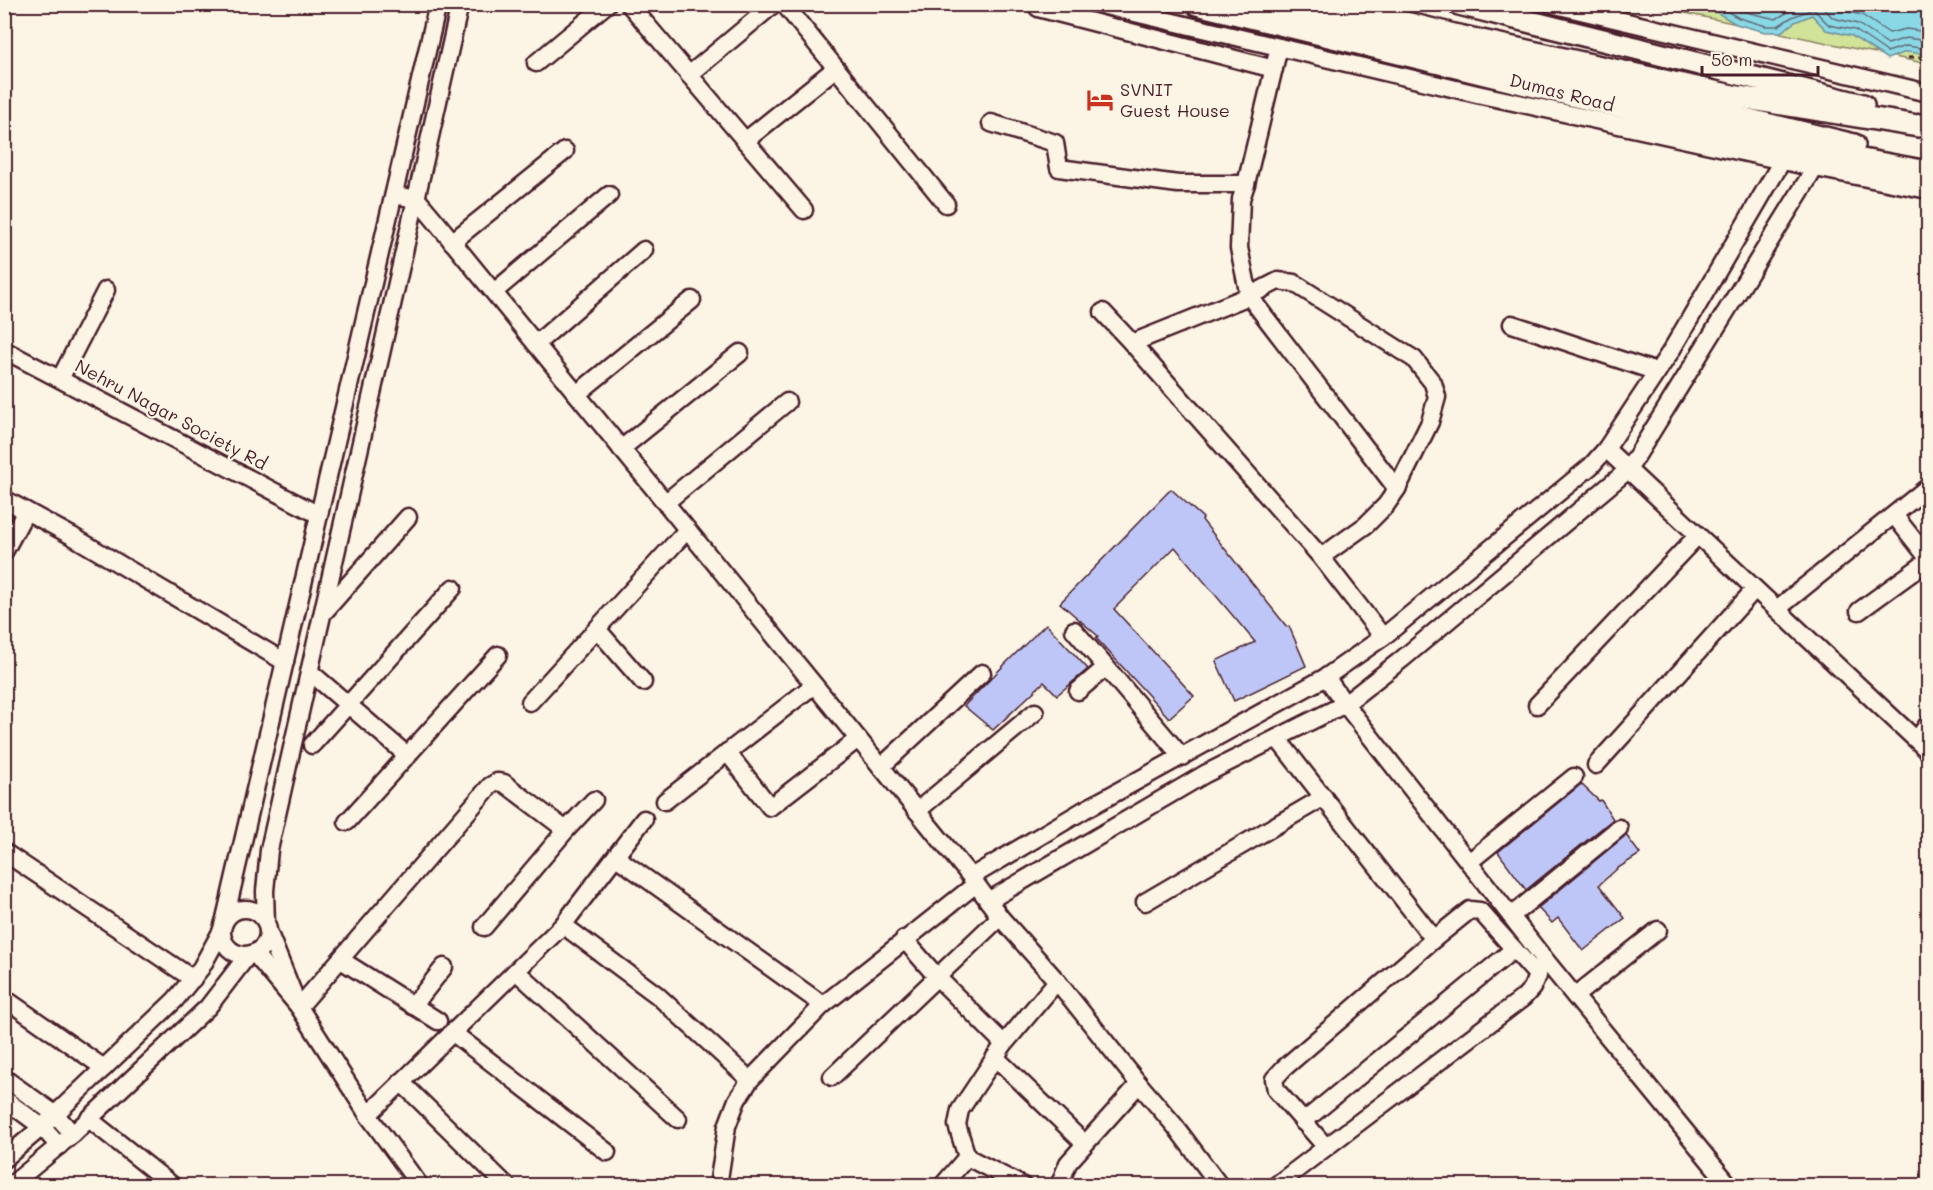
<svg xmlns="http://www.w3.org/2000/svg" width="1933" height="1190" font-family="Mali,sans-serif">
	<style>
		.green { fill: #d0e398; stroke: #8d8162; stroke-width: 1.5 }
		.water { fill: #89d8e6; stroke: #708e9b; stroke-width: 1.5 }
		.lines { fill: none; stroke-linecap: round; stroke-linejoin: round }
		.shore { stroke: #636976; stroke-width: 1.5 }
		.building { fill: #bec6f7; stroke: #4a1f2b; stroke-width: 1.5 }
		.minor-casing { stroke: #4a1f2b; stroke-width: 21 }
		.major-casing { stroke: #4a1f2b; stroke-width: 26 }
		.path { stroke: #4a1f2b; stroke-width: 3; stroke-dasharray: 6 4.5; stroke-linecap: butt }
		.minor { stroke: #fcf5e5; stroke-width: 16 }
		.major { stroke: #fcf5e5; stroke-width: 21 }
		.labels { text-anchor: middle; stroke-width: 4.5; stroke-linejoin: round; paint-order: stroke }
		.poi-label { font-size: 18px; fill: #4a1f2b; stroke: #fcf5e5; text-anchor: start }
		.street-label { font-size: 18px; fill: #4a1f2b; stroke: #fcf5e5 }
	</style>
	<rect width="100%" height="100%" fill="#fcf5e5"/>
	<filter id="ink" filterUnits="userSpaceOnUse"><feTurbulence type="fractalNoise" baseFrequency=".0167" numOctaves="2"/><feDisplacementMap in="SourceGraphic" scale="12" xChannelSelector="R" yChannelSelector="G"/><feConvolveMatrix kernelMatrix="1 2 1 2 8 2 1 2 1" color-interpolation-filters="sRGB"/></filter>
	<g filter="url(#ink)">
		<path class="green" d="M 1647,5 L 1928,5 L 1928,64 Z"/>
		<path class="water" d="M 1713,4 L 1928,5 L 1928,54 L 1906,52 L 1887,59 L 1852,36 L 1826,30 L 1812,15 L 1795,22 L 1781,32 L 1765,32 L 1736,24 L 1711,9 Z"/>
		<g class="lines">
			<g class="shore">
				<path d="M 1718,4 L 1719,7 L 1739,18 L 1766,26 L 1778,26 L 1792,17 L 1813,9 L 1829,25 L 1855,30 L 1887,52 L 1906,46 L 1928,49"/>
				<path d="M 1730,4 L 1741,11 L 1776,19 L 1802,4"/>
				<path d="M 1820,4 L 1833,18 L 1858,24 L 1888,44 L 1906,38 L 1928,41"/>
				<path d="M 1833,4 L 1838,10 L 1862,15 L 1889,33 L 1906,29 L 1928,32"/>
			</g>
		</g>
		<g class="building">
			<path d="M 1171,489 L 1203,518 L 1202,520 L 1287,627 L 1289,626 L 1306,666 L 1234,701 L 1216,661 L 1255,642 L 1175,547 L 1114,609 L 1194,696 L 1169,718 L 1096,638 L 1098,636 L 1060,603 Z"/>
			<path d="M 1046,624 L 1088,669 L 1057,695 L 1044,682 L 993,730 L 964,706 L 1010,659 Z"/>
			<path d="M 1581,784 L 1599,801 L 1601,800 L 1613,819 L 1526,890 L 1498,852 Z"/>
			<path d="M 1626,835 L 1640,854 L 1618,868 L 1599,885 L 1625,918 L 1583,951 L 1558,918 L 1552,923 L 1538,908 Z"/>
		</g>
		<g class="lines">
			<defs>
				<g id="minor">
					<path d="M 629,4 L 804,210"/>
					<path d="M 784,4 L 946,204"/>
					<path d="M 1097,4 L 1477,94 L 1815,168 L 1928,190"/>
					<path d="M 1551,4 L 1928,93"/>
					<path d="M 1038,8 L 1274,69"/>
					<path d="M 1279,47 L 1246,184 L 1241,199 L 1239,248 L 1249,296 L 1397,489"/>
					<path d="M 536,63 L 607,4"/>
					<path d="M 689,75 L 774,4"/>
					<path d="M 991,123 L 1055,143 L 1059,168 L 1178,184 L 1246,184"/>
					<path d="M 745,141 L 836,68"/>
					<path d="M 394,195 L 417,199 L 433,218 L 971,877 L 1000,917 L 1057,981 L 1139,1084 L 1175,1126 L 1220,1186"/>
					<path d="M 452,242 L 565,151"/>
					<path d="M 494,292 L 609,195"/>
					<path d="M 1103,312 L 1132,343"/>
					<path d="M 1512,324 L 1657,372"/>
					<path d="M 536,344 L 644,250"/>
					<path d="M 4,350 L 319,515"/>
					<path d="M 60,379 L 106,290"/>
					<path d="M 577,394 L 692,300"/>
					<path d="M 621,449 L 740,353"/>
					<path d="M 1606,449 L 1928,751"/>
					<path d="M 4,499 L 72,536 L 285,662"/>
					<path d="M 665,503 L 787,402"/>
					<path d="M 1894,515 L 1928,558"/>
					<path d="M 4,552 L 26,511"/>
					<path d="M 1321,557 L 1366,525 L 1386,505 L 1397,489 L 1430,422 L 1437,397 L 1433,383 L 1414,359 L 1294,283 L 1278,281 L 1249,296 L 1132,343 L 1321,557 L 1383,637"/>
					<path d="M 1777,609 L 1928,487"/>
					<path d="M 325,611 L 408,517"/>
					<path d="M 1859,611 L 1928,561"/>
					<path d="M 597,629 L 643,682"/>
					<path d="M 1074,630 L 1106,667"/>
					<path d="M 310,672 L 408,756"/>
					<path d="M 1326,677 L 1345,704 L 1542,956 L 1730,1186"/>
					<path d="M 1078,691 L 1106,667 L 1182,757"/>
					<path d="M 530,702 L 687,530"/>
					<path d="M 1537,705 L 1698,535"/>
					<path d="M 1277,738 L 1434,939"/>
					<path d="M 1917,740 L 1928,724"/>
					<path d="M 312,745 L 453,588"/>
					<path d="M 727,752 L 770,807 L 858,739"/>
					<path d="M 1596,765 L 1755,589"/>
					<path d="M 881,767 L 982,673"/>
					<path d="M 665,801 L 814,685"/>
					<path d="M 917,811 L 1035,712"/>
					<path d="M 347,822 L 498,655"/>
					<path d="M 4,852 L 193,979"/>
					<path d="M 616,857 L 823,1005"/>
					<path d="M 1469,862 L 1574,777"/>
					<path d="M 971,877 L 1084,810 L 1326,677 L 1383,637 L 1591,466 L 1606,449 L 1671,351 L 1782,161"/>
					<path d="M 988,901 L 1205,774 L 1345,704 L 1401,660 L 1628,470 L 1815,168"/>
					<path d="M 1145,902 L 1324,797"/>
					<circle cx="245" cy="932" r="23"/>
					<path d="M 1511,916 L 1619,828"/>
					<path d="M 224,923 L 438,4"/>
					<path d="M 266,924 L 265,891 L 269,850 L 460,4"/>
					<path d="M 563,925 L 657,995 L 750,1080"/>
					<path d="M 484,927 L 566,830 L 594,800"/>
					<path d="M 268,931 L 293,993"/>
					<path d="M 904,939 L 937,977 L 1004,1044"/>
					<path d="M 254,953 L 299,1007 L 368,1115 L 420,1186"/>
					<path d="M 341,960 L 438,1021"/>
					<path d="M 516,971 L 678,1119"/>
					<path d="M 1575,996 L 1658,930"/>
					<path d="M 4,998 L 104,1068"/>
					<path d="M 413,1006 L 444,967"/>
					<path d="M 299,1007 L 490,786 L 497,782 L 504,783 L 566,830"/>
					<path d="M 452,1032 L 607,1152"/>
					<path d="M 995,1057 L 1084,1143"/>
					<path d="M 832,1077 L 1000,917"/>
					<path d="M 4,1078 L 55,1114 L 73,1134"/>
					<path d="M 401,1082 L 507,1186"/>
					<path d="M 4,1099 L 42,1127 L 59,1146"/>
					<path d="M 368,1115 L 563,925 L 644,819"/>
					<path d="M 89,1119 L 173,1186"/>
					<path d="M 1303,1122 L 1514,949"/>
					<path d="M 1326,1147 L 1276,1090 L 1274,1079 L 1284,1068 L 1434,939 L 1470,910 L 1480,911 L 1538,976"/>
					<path d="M 4,1159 L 42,1127 L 175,1000 L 201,968 L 222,930"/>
					<path d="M 10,1186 L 73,1134 L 208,1007 L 248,955"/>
					<path d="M 718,1186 L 727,1126 L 737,1100 L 750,1080 L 823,1005 L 976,884"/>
					<path d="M 942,1186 L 967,1157"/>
					<path d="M 1023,1186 L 967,1157 L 957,1125 L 960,1110 L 1004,1044 L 1057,981"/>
					<path d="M 1059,1186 L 1068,1163 L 1139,1084"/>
					<path d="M 1275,1186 L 1523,998 L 1532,988 L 1540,967"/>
				</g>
				<g id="major">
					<path d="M 1197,4 L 1769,143 L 1928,172"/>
					<path d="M 1329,4 L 1454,35 L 1733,96 L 1918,126 L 1928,123"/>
					<path d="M 1459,4 L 1863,105"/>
					<path d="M 1288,12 L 1478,55 L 1854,145"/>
				</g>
			</defs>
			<use href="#minor" class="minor-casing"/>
			<use href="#major" class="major-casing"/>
			<path class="path" d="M 1908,58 L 1922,57 L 1928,59"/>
			<use href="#minor" class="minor"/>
			<use href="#major" class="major"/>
		</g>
	</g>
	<defs>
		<symbol id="hotel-bare" viewBox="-9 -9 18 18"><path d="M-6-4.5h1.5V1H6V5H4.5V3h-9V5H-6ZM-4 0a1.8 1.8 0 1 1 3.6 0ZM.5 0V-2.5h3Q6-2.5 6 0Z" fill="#c8321e" stroke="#fcf5e5" stroke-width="2.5" paint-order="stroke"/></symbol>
	</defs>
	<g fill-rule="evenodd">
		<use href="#hotel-bare" x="1081" y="81" width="38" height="38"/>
	</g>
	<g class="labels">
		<g class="poi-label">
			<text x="1120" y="96">SVNIT<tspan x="1120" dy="21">Guest House</tspan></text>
		</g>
		<g class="street-label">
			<text transform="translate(1562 93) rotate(14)" y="6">Dumas Road</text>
			<text transform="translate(171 415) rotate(28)" y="6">Nehru Nagar Society Rd</text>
		</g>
	</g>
	<rect width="1933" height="1190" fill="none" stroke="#fcf5e5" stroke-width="24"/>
	<rect x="12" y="12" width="1909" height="1166" fill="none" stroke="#4a1f2b" stroke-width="2" filter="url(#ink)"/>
	<path d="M1702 66v9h116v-9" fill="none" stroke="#4a1f2b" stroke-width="3"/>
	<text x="1711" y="66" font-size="18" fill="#4a1f2b" stroke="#fcf5e5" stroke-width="4.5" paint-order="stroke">50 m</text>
</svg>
